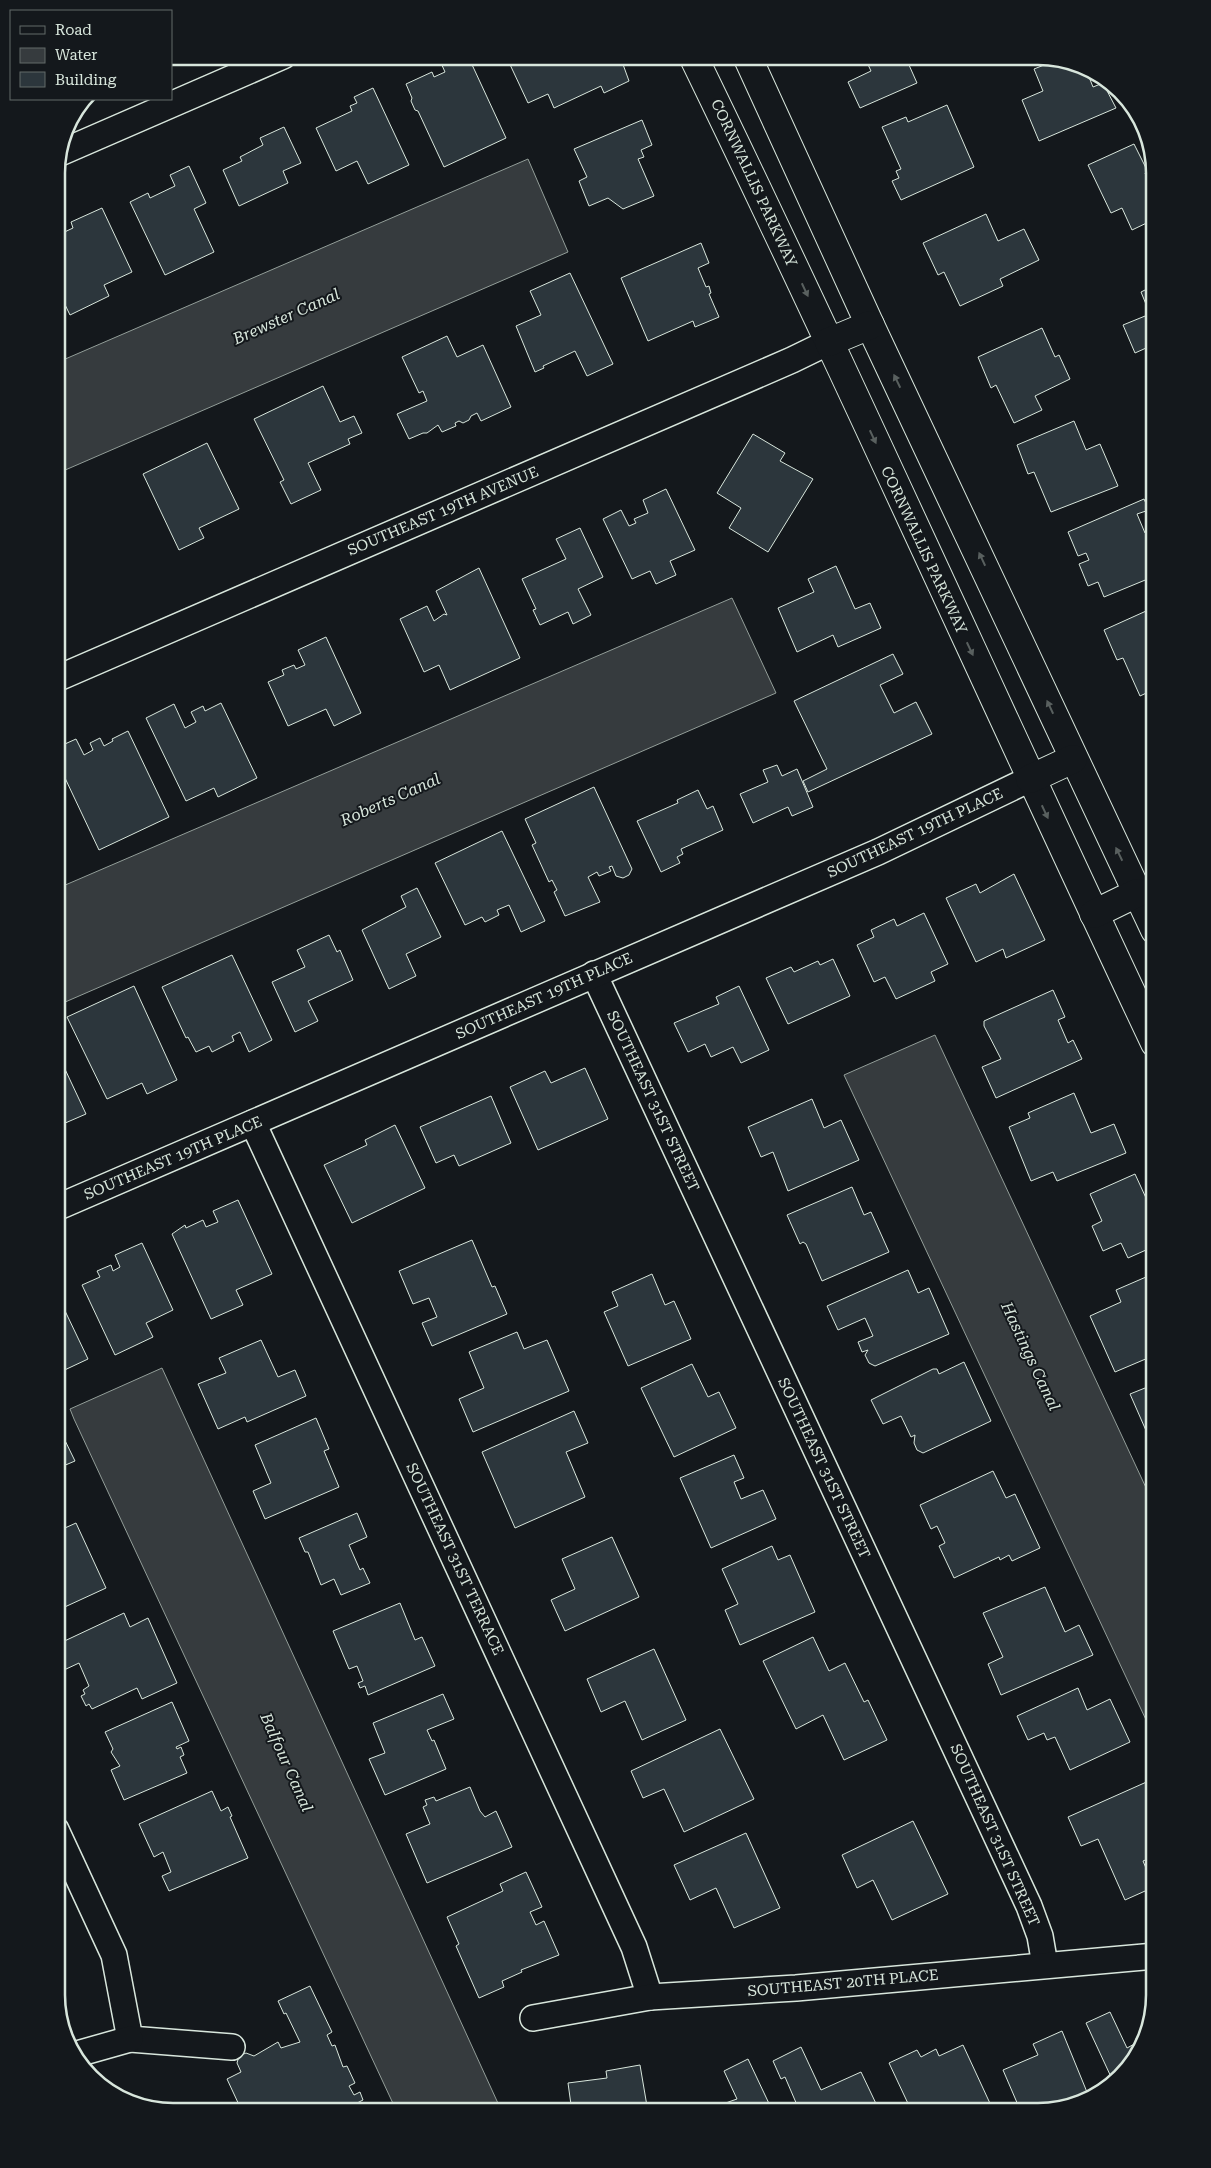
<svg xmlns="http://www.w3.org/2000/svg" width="1211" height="2168" font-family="'Roboto Serif',serif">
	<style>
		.water { fill: #363b3e; stroke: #939e99 }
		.building { fill: #2c363c; stroke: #d8e6dc }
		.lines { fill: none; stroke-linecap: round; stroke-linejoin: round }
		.street-casing { stroke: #d8e6dc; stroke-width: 28 }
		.secondary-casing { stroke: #d8e6dc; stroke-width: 30 }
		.street { stroke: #14181c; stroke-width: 25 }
		.secondary { stroke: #14181c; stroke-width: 28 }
		.oneway { fill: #59605f }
		.labels { text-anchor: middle; stroke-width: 4; stroke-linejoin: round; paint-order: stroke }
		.street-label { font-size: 15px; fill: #d8e6dc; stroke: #14181c }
		.water-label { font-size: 16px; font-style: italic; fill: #d8e6dc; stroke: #14181c }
		.rim { fill: none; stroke: #d8e6dc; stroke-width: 2.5 }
	</style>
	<rect width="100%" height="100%" fill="#14181c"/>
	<g class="water">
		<path d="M 528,159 L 568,252 L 56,474 L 56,363 Z"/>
		<path d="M 732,598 L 776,693 L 56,1006 L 56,889 Z"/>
		<path d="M 935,1035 L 1155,1507 L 1155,1739 L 844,1075 Z"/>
		<path d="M 162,1368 L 502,2112 L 397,2112 L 74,1419 L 70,1409 Z"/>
	</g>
	<g class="building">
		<path d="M 455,56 L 468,56 L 506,138 L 444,167 L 418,111 L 415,110 L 411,101 L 412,98 L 406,84 L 432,72 L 434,77 L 445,72 L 441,63 Z"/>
		<path d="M 506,56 L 620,56 L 629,81 L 604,93 L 601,86 L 554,108 L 548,94 L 528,103 Z"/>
		<path d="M 864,56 L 905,56 L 917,83 L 860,108 L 848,82 L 871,71 Z"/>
		<path d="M 1053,59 L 1087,72 L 1093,87 L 1103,83 L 1116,108 L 1039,141 L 1022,100 L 1043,91 L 1034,69 L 1054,61 Z"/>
		<path d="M 373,88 L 409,165 L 368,184 L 357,161 L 336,171 L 316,128 L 352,111 L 350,106 L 357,103 L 354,97 Z"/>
		<path d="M 947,105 L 974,167 L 901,200 L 892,181 L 899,178 L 896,171 L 901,169 L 882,127 L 906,117 L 908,122 Z"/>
		<path d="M 642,120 L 652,145 L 641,150 L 644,157 L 638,159 L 654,196 L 623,209 L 608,198 L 589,206 L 579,181 L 587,177 L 574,149 Z"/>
		<path d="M 284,127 L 301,163 L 283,171 L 288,183 L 239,206 L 223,170 L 242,161 L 240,157 L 263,145 L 260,138 Z"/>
		<path d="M 1134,144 L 1148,172 L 1145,173 L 1155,194 L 1155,197 L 1152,199 L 1155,206 L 1155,219 L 1132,230 L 1122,208 L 1111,213 L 1088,165 Z"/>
		<path d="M 189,166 L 206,203 L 194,209 L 214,252 L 165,275 L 130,202 L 148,193 L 150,198 L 175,186 L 170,175 Z"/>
		<path d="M 102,208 L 132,272 L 104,285 L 109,296 L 70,315 L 56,286 L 56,236 L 73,228 L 71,222 Z"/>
		<path d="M 986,214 L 998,241 L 1024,229 L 1039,260 L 1000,279 L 1003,286 L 960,306 L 944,272 L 938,275 L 923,243 Z"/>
		<path d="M 701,243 L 709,263 L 698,268 L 706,287 L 709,286 L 711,293 L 709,294 L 719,317 L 695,327 L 693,321 L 648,341 L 621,278 Z"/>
		<path d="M 570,273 L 613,364 L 587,376 L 575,351 L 543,366 L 544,368 L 535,372 L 516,326 L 541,315 L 530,291 Z"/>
		<path d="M 1155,285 L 1155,344 L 1135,353 L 1123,325 L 1150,314 L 1141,292 Z"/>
		<path d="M 1042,328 L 1055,357 L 1059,355 L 1070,379 L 1035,396 L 1042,410 L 1014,423 L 996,385 L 991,388 L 978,357 Z"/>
		<path d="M 447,336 L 457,357 L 483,345 L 511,407 L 481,421 L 477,413 L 471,416 L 469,420 L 463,423 L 459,421 L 455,423 L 456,426 L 442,432 L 438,425 L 427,433 L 423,433 L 409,439 L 397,414 L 427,401 L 423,391 L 419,393 L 402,357 Z"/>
		<path d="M 323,386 L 340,422 L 354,416 L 362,433 L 348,439 L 350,444 L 308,463 L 321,490 L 291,504 L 280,482 L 284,480 L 254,419 Z"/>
		<path d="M 1074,421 L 1086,450 L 1100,444 L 1118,486 L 1051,512 L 1034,472 L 1028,474 L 1017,445 Z"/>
		<path d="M 753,434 L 785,453 L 780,461 L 813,479 L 768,552 L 729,528 L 741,508 L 717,493 Z"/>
		<path d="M 207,443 L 239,509 L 199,528 L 204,538 L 179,550 L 143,474 Z"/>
		<path d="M 666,489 L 695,550 L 670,561 L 676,575 L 656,584 L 650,571 L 632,579 L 603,519 L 621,510 L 629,526 L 636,523 L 634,519 L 648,513 L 643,500 Z"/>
		<path d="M 1144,499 L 1149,510 L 1137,514 L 1145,533 L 1155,528 L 1155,576 L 1104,597 L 1098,582 L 1088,586 L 1079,564 L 1089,560 L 1086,553 L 1078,556 L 1068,532 Z"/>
		<path d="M 580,528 L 603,577 L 578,589 L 591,615 L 573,624 L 568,612 L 540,625 L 533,610 L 536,609 L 522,579 L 566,559 L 556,539 Z"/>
		<path d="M 836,566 L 855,609 L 870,603 L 881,628 L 838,647 L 833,635 L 797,652 L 778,608 L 814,592 L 808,579 Z"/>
		<path d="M 479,568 L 520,658 L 450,690 L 439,665 L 424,672 L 400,619 L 427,606 L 434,621 L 444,614 L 447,615 L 436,591 Z"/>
		<path d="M 56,577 L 62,590 L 56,593 Z"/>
		<path d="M 1155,607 L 1155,689 L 1140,696 L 1123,658 L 1117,660 L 1104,630 Z"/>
		<path d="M 326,637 L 361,713 L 334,726 L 326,709 L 288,726 L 268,682 L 284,675 L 282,670 L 294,665 L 296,669 L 305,665 L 298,650 Z"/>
		<path d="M 893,654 L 903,674 L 880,685 L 894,713 L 916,702 L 932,734 L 808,792 L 803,781 L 827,769 L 794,701 Z"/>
		<path d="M 221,703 L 257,778 L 218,797 L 214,788 L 186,801 L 146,718 L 174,704 L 185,728 L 196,722 L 191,712 L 203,706 L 205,711 Z"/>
		<path d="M 128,731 L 169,817 L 99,850 L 65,778 L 63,779 L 56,765 L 56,748 L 76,739 L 84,755 L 93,750 L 90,743 L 100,738 L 104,746 L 113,741 L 112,739 Z"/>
		<path d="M 777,765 L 782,776 L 797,769 L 813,807 L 792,816 L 788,807 L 753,823 L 740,794 L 768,782 L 763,770 Z"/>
		<path d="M 594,787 L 632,869 L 629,875 L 623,878 L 616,876 L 612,866 L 609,867 L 611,871 L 599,876 L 597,872 L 588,877 L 600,902 L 565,916 L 554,892 L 557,890 L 552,880 L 549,882 L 532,845 L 536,843 L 525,819 Z"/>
		<path d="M 698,790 L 707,809 L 713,806 L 723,830 L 681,849 L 683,854 L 677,857 L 680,863 L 661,872 L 637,821 L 678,803 L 677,800 Z"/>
		<path d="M 502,831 L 545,921 L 521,932 L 509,905 L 497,910 L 499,915 L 485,922 L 482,917 L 465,925 L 435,863 Z"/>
		<path d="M 1014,874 L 1045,940 L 1006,958 L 1003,949 L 976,962 L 946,898 L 976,884 L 980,893 Z"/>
		<path d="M 417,888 L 441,937 L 406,954 L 416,976 L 389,989 L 362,930 L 406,907 L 401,896 Z"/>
		<path d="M 924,913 L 948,964 L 931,972 L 935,981 L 896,999 L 885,977 L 874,982 L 857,945 L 874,937 L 871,930 L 894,919 L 897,926 Z"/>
		<path d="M 329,935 L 337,952 L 340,950 L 353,980 L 308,1001 L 318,1021 L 295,1032 L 272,982 L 305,967 L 297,950 Z"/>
		<path d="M 232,955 L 272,1040 L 249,1052 L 240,1032 L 232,1036 L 234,1041 L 212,1052 L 209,1046 L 196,1052 L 188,1037 L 186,1038 L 162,987 Z"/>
		<path d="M 833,959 L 850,996 L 788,1024 L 766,978 L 791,967 L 794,972 L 818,961 L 820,965 Z"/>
		<path d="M 134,986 L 177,1080 L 147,1094 L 142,1083 L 107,1099 L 67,1017 Z"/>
		<path d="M 739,986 L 769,1050 L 741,1063 L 733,1047 L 711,1057 L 705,1044 L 688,1052 L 674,1023 L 719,1004 L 716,997 Z"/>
		<path d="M 1053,990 L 1065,1017 L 1058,1020 L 1068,1043 L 1073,1040 L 1082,1059 L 996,1098 L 982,1067 L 1001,1059 L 984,1026 L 984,1021 Z"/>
		<path d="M 56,1050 L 86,1114 L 56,1127 Z"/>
		<path d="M 585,1068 L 608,1119 L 538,1150 L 510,1087 L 545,1071 L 551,1083 Z"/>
		<path d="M 1074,1093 L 1091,1133 L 1114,1124 L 1126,1153 L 1057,1181 L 1053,1172 L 1031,1181 L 1009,1127 L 1030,1118 L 1028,1113 Z"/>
		<path d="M 491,1096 L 511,1143 L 459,1166 L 454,1155 L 436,1163 L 420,1127 Z"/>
		<path d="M 812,1099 L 824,1128 L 841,1120 L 859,1160 L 788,1191 L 773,1152 L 761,1157 L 748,1127 Z"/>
		<path d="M 395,1125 L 425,1188 L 352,1223 L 324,1165 L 367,1145 L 365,1140 Z"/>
		<path d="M 1135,1174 L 1152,1211 L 1146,1214 L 1155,1233 L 1155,1246 L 1128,1258 L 1121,1243 L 1103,1251 L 1092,1226 L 1102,1221 L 1090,1194 Z"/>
		<path d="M 852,1187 L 864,1215 L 871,1212 L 889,1252 L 822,1281 L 806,1244 L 803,1242 L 800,1244 L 787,1215 Z"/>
		<path d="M 238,1200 L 272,1274 L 236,1290 L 243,1305 L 211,1319 L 172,1234 L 185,1225 L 186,1228 L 203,1220 L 206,1227 L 218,1222 L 213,1211 Z"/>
		<path d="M 472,1240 L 492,1287 L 495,1286 L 507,1314 L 432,1346 L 422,1323 L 437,1317 L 429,1298 L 413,1304 L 399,1271 Z"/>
		<path d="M 142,1243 L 173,1310 L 146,1323 L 153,1337 L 115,1355 L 82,1285 L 100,1277 L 97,1271 L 111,1265 L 113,1271 L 120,1267 L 115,1255 Z"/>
		<path d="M 908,1270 L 918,1293 L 929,1288 L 949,1334 L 875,1366 L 869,1363 L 865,1355 L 868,1350 L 862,1352 L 858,1342 L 873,1336 L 865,1318 L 838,1330 L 827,1306 Z"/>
		<path d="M 652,1274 L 665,1305 L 674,1301 L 691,1339 L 628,1366 L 604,1312 L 618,1306 L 612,1292 Z"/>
		<path d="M 1146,1277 L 1155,1296 L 1155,1355 L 1115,1372 L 1090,1316 L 1121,1302 L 1116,1290 Z"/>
		<path d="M 56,1292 L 88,1359 L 56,1374 Z"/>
		<path d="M 517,1332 L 524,1349 L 547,1340 L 569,1391 L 473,1432 L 459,1399 L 484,1388 L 469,1352 Z"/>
		<path d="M 261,1340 L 278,1377 L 295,1370 L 306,1396 L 247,1422 L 245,1417 L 218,1429 L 198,1384 L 226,1373 L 219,1358 Z"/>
		<path d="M 964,1362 L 991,1421 L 923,1453 L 917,1450 L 914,1443 L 915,1435 L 911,1437 L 901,1416 L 883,1424 L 871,1400 L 933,1369 L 937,1369 L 939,1374 Z"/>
		<path d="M 692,1364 L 708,1397 L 719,1392 L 736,1428 L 674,1457 L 641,1388 Z"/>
		<path d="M 1155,1384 L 1155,1451 L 1130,1394 Z"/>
		<path d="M 574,1411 L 588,1443 L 566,1452 L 585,1497 L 515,1528 L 482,1452 Z"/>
		<path d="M 316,1418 L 329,1449 L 324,1451 L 339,1487 L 265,1519 L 253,1491 L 271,1483 L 255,1445 Z"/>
		<path d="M 56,1422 L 75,1461 L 56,1469 Z"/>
		<path d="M 734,1455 L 744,1478 L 734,1482 L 741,1499 L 763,1490 L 776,1519 L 711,1548 L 680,1478 Z"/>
		<path d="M 993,1471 L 1006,1498 L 1015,1494 L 1040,1548 L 1012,1561 L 1009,1555 L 1000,1560 L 999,1557 L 954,1578 L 939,1546 L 945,1543 L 937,1526 L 931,1529 L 920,1505 Z"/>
		<path d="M 357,1513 L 367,1537 L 349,1545 L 360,1570 L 363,1568 L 370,1583 L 341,1595 L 334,1579 L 321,1585 L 308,1552 L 305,1552 L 299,1538 Z"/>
		<path d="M 76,1523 L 106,1588 L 56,1611 L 56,1532 Z"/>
		<path d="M 612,1537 L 639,1597 L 565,1631 L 551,1600 L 575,1589 L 562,1559 Z"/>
		<path d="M 772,1546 L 778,1560 L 790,1555 L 815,1612 L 740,1645 L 725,1610 L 738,1604 L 722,1569 Z"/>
		<path d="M 1045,1587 L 1065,1632 L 1079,1625 L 1093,1655 L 1001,1695 L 988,1664 L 1003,1657 L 983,1613 Z"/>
		<path d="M 400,1603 L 415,1640 L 422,1637 L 435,1666 L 368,1695 L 365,1686 L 360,1688 L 358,1683 L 363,1681 L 357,1666 L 349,1669 L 333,1631 Z"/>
		<path d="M 124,1613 L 130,1627 L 148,1618 L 177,1683 L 142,1699 L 137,1688 L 92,1709 L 89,1704 L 86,1706 L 81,1696 L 85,1694 L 83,1690 L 89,1686 L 79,1663 L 64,1670 L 56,1654 L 56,1645 Z"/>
		<path d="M 813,1637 L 829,1671 L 845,1663 L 864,1702 L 868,1700 L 887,1740 L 844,1760 L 823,1715 L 796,1729 L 763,1661 Z"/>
		<path d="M 654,1649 L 686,1720 L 642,1740 L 625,1701 L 601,1712 L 587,1679 Z"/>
		<path d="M 1078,1688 L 1087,1710 L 1110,1699 L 1130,1742 L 1070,1770 L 1055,1737 L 1047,1740 L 1044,1733 L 1028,1740 L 1017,1716 Z"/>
		<path d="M 443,1694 L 454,1719 L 427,1730 L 432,1741 L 434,1740 L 446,1769 L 385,1795 L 369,1759 L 385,1753 L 373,1723 Z"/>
		<path d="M 172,1702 L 189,1741 L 176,1747 L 177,1749 L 181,1747 L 184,1755 L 180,1757 L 187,1773 L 124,1800 L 111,1770 L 120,1766 L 111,1752 L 113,1749 L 105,1732 Z"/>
		<path d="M 720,1729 L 754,1799 L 684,1832 L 664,1789 L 643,1798 L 631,1771 Z"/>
		<path d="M 1151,1780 L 1155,1789 L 1155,1856 L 1143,1861 L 1154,1887 L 1125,1900 L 1098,1839 L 1081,1846 L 1068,1817 Z"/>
		<path d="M 470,1787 L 480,1811 L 485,1817 L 496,1811 L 512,1847 L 427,1883 L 406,1834 L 430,1824 L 423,1807 L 427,1805 L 425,1800 L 434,1797 L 436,1801 Z"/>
		<path d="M 212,1791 L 221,1811 L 228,1807 L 232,1816 L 230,1817 L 248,1858 L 169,1891 L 162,1876 L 171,1872 L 163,1852 L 154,1857 L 139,1824 Z"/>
		<path d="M 913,1821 L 948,1894 L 892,1920 L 873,1880 L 857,1888 L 842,1855 Z"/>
		<path d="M 746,1833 L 780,1908 L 734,1928 L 716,1888 L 690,1900 L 674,1865 Z"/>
		<path d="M 526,1872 L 542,1907 L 530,1912 L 536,1925 L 544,1921 L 559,1955 L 521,1970 L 522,1972 L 502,1981 L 504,1987 L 479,1998 L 456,1946 L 459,1944 L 447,1917 L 503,1891 L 500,1884 Z"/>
		<path d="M 310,1986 L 332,2032 L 327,2035 L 332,2046 L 335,2045 L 343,2067 L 347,2066 L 355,2083 L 349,2086 L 354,2095 L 360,2092 L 363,2100 L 357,2103 L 361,2112 L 249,2112 L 246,2104 L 240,2107 L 227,2079 L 241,2072 L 237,2063 L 239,2056 L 246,2053 L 254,2056 L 278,2042 L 281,2048 L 300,2042 L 286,2013 L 284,2014 L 278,2001 Z"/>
		<path d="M 1110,2012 L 1127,2048 L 1138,2042 L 1136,2038 L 1142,2035 L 1135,2060 L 1112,2079 L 1086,2023 Z"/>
		<path d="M 1062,2031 L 1089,2097 L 1083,2103 L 1038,2112 L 1021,2112 L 1003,2070 L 1038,2055 L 1033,2044 Z"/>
		<path d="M 963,2045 L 994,2112 L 912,2112 L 889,2063 L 917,2050 L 921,2057 L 936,2049 L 939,2056 Z"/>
		<path d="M 801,2047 L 821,2090 L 861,2072 L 880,2112 L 800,2112 L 785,2077 L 781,2079 L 773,2061 Z"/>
		<path d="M 748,2059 L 773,2112 L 699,2112 L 710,2106 L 713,2111 L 717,2106 L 737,2099 L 724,2071 Z"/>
		<path d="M 640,2065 L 648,2112 L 572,2112 L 568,2083 L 607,2078 L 606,2071 Z"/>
	</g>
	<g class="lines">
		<defs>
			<g id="street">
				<path d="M 60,153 L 283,56"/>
				<path d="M 56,679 L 792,360 L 829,342"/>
				<path d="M 1137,893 L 1155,885"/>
				<path d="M 594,974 L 1029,1906 L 1040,1936 L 1045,1965"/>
				<path d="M 253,1123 L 634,1947 L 650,1997"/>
				<path d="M 56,1208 L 878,852 L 1030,779"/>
				<path d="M 56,1830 L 114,1955 L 130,2039 L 232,2047"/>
				<path d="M 533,2018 L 650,1997 L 796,1988 L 1155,1956"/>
				<path d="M 77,2054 L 130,2039"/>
			</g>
			<g id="secondary">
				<path d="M 693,56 C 852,383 1000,715 1155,1043"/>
				<path d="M 747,56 L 870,325 L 1155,930"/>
				<path d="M 829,342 L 870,325"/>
				<path d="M 1030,779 L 1073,759"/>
				<path d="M 1094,914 L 1137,893"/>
			</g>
		</defs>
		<use href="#street" class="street-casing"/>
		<use href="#secondary" class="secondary-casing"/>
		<use href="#street" class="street"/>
		<use href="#secondary" class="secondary"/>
	</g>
	<defs><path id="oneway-solid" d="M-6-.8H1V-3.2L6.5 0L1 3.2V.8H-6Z" transform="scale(1.25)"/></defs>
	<g class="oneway">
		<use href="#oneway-solid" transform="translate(805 290) rotate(65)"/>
		<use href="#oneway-solid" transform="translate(897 381) rotate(-116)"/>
		<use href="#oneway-solid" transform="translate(873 437) rotate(65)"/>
		<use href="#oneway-solid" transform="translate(982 559) rotate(-115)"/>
		<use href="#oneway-solid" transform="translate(970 649) rotate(65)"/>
		<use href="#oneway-solid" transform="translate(1050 707) rotate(-115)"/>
		<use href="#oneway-solid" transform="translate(1045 812) rotate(65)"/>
		<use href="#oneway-solid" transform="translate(1119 854) rotate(-116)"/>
	</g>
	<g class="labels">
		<g class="street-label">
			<text transform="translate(754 183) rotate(65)" y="5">CORNWALLIS PARKWAY</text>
			<text transform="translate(443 511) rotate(-23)" y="5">SOUTHEAST 19TH AVENUE</text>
			<text transform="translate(924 550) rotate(65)" y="5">CORNWALLIS PARKWAY</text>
			<text transform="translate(915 833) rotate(-25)" y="5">SOUTHEAST 19TH PLACE</text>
			<text transform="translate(544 996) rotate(-24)" y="5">SOUTHEAST 19TH PLACE</text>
			<text transform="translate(653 1101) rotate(65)" y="5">SOUTHEAST 31ST STREET</text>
			<text transform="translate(173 1158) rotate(-23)" y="5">SOUTHEAST 19TH PLACE</text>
			<text transform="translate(824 1468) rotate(65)" y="5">SOUTHEAST 31ST STREET</text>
			<text transform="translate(455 1559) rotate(65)" y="5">SOUTHEAST 31ST TERRACE</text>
			<text transform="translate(995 1835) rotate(66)" y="5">SOUTHEAST 31ST STREET</text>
			<text transform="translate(843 1983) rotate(-5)" y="5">SOUTHEAST 20TH PLACE</text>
		</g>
		<g class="water-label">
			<text transform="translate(286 316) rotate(-24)" y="6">Brewster Canal</text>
			<text transform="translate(390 799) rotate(-24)" y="6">Roberts Canal</text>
			<text transform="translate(1031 1356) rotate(65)" y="6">Hastings Canal</text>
			<text transform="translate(287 1762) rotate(66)" y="6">Balfour Canal</text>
		</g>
	</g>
	<path d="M0 0H1211V2168H0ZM173 65H1038A108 108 0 0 1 1146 173V1995A108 108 0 0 1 1038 2103H173A108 108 0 0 1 65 1995V173A108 108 0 0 1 173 65Z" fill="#14181c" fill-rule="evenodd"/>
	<path class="rim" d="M173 65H1038A108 108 0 0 1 1146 173V1995A108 108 0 0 1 1038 2103H173A108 108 0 0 1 65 1995V173A108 108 0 0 1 173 65Z"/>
	<rect x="10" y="10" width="162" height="90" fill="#14181c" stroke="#626a69"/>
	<rect x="20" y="26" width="25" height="8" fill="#14181c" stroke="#626a69"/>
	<text x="55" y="35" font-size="15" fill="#d8e6dc">Road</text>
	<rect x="20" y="48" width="25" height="15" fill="#363b3e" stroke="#626a69"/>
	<text x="55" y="60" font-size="15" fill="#d8e6dc">Water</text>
	<rect x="20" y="72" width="25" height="15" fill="#2c363c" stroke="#626a69"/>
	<text x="55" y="85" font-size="15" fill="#d8e6dc">Building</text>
</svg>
